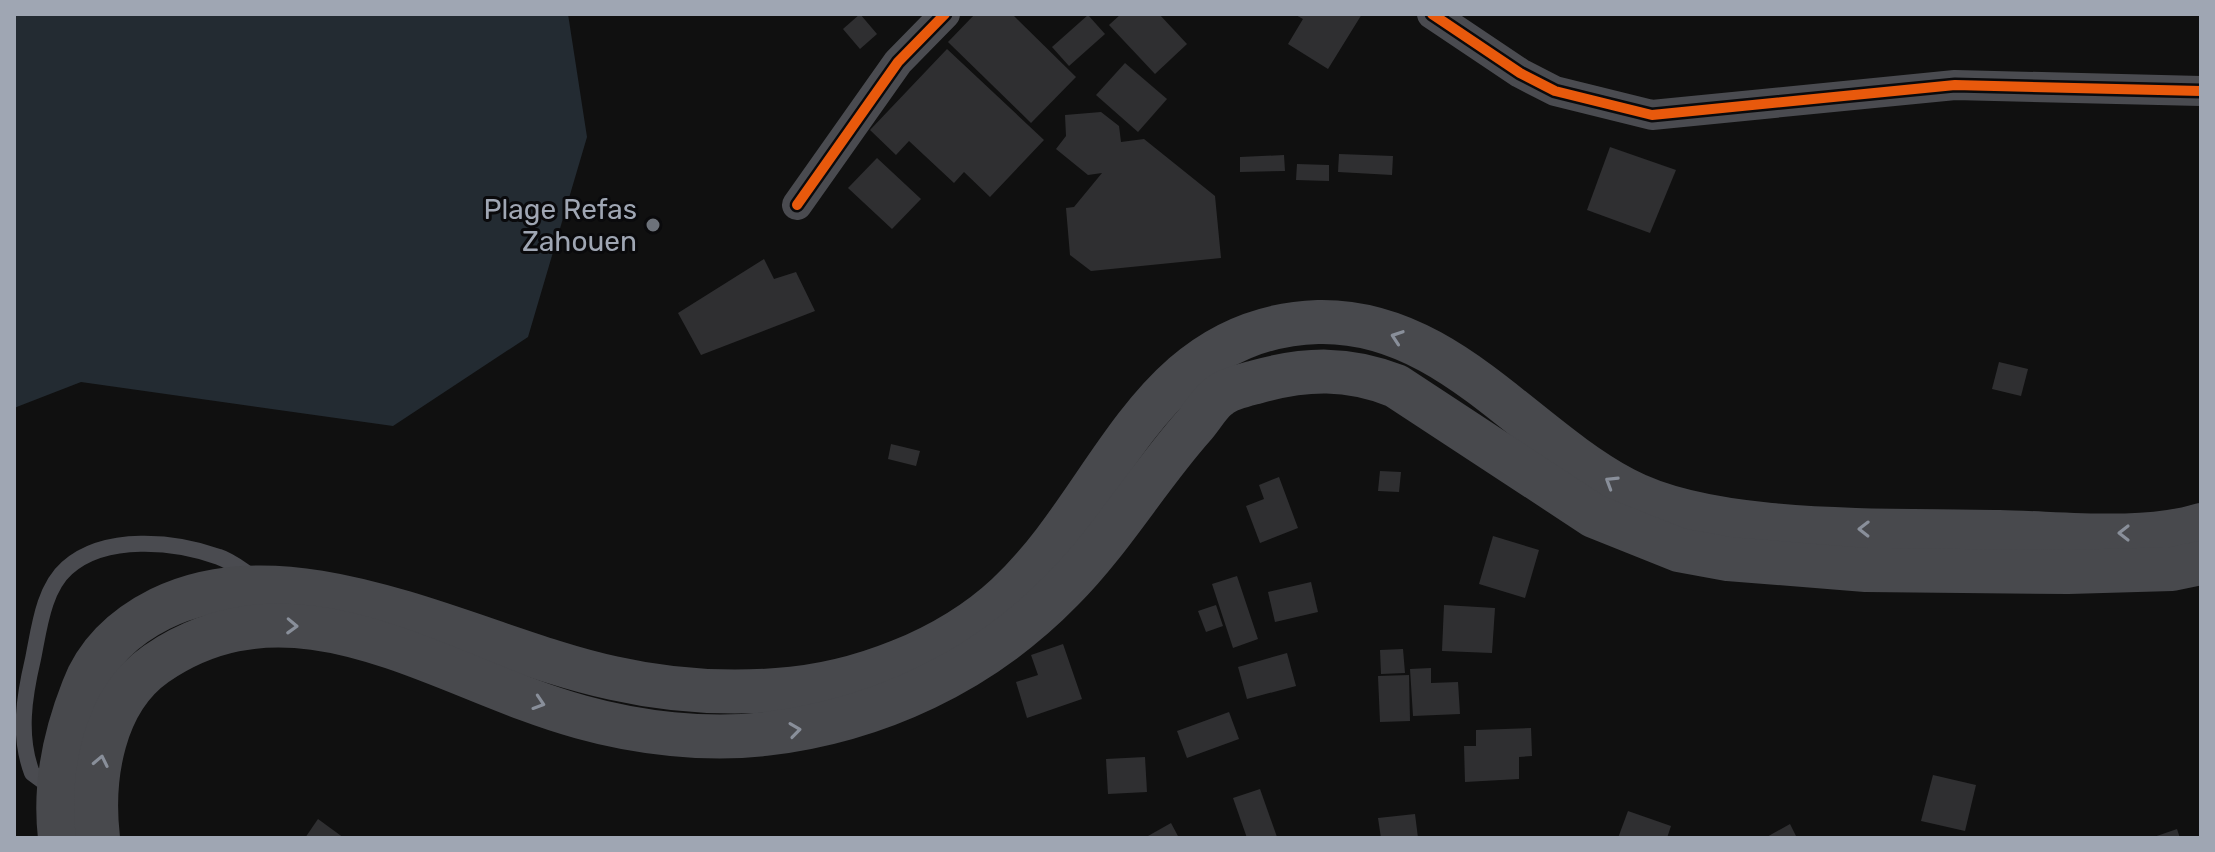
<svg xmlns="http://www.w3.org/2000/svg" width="2215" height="852" font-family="Rubik,sans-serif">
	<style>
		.water { fill: #232b32 }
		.building { fill: #2f2f31 }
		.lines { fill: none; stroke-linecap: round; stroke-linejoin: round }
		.lane { stroke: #4a4b50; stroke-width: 16 }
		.street { stroke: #4a4b50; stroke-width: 30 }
		.secondary { stroke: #48494d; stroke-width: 44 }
		.cycleway-casing { stroke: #0a0a0c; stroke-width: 15 }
		.cycleway { stroke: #e8590c; stroke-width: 10 }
		.oneway { stroke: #898f9a }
		.poi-dot { fill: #6d727a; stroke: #0a0a0c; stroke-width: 3 }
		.labels { text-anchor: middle; stroke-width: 6; stroke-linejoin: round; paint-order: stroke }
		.poi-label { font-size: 28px; fill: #9fa6b3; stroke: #0a0a0c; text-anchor: end }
	</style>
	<rect width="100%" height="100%" fill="#101010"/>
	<path class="water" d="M 14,14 L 568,14 L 587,137 L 528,337 L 393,426 L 81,382 L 14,408 Z"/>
	<g class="building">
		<path d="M 860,14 L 877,34 L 860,49 L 843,29 Z"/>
		<path d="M 975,14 L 1012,14 L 1076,77 L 1031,123 L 948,42 Z"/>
		<path d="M 1121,14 L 1159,14 L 1187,44 L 1155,74 L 1109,25 Z"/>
		<path d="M 1294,14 L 1362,14 L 1328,69 L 1288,44 L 1303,19 Z"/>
		<path d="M 1088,15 L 1105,34 L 1069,66 L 1052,47 Z"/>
		<path d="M 947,49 L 1044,140 L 990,197 L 964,172 L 954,183 L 909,141 L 896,155 L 870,130 Z"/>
		<path d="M 1125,63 L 1167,99 L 1138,132 L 1096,95 Z"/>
		<path d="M 1101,112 L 1119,126 L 1121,142 L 1144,139 L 1215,196 L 1221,258 L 1091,271 L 1070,255 L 1066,208 L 1074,207 L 1102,173 L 1088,175 L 1056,149 L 1066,136 L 1065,115 Z"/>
		<path d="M 1610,147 L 1676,170 L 1650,233 L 1587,210 Z"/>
		<path d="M 1339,154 L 1393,156 L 1392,175 L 1338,172 Z"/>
		<path d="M 1284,155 L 1285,171 L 1240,172 L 1240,157 Z"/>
		<path d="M 877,158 L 921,199 L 892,229 L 848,188 Z"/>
		<path d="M 1297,164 L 1329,165 L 1329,181 L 1296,180 Z"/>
		<path d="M 764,259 L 774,279 L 796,272 L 815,311 L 701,355 L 678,313 Z"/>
		<path d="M 1999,362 L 2028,369 L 2021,396 L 1992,389 Z"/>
		<path d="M 891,444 L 920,451 L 916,466 L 888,459 Z"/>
		<path d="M 1380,471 L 1401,472 L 1399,492 L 1378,491 Z"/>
		<path d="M 1279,477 L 1298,528 L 1260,543 L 1246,506 L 1264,499 L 1259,485 Z"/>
		<path d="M 1493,536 L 1539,550 L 1525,598 L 1479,584 Z"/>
		<path d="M 1237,576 L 1258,639 L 1233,648 L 1212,584 Z"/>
		<path d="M 1311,582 L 1318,612 L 1275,622 L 1268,592 Z"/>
		<path d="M 1216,605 L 1223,626 L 1206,632 L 1198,611 Z"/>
		<path d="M 1444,605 L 1495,608 L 1492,653 L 1442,651 Z"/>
		<path d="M 1063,644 L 1082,699 L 1027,718 L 1016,682 L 1038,675 L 1031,655 Z"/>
		<path d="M 1403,649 L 1405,673 L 1381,674 L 1380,650 Z"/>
		<path d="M 1287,653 L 1296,686 L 1247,699 L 1238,667 Z"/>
		<path d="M 1431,668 L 1431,683 L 1458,682 L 1460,714 L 1413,716 L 1410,669 Z"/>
		<path d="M 1409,675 L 1410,721 L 1380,722 L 1378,676 Z"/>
		<path d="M 1229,712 L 1239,739 L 1187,758 L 1177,731 Z"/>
		<path d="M 1531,728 L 1532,756 L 1519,757 L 1519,779 L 1465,782 L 1464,746 L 1476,746 L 1476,730 Z"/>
		<path d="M 1145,757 L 1147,792 L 1108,794 L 1106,759 Z"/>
		<path d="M 1933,775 L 1976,785 L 1965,831 L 1921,821 Z"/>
		<path d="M 1260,789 L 1277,837 L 1275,838 L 1247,838 L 1233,798 Z"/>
		<path d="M 1628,811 L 1671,826 L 1667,838 L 1618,838 Z"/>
		<path d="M 1415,814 L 1418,838 L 1381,838 L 1378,818 Z"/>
		<path d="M 318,819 L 344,838 L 305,838 Z"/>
		<path d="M 1171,823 L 1179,838 L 1150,838 L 1148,836 Z"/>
		<path d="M 1790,824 L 1797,838 L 1765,838 Z"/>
		<path d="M 2177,829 L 2180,838 L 2151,838 Z"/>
	</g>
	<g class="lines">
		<path class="lane" d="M 55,790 L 32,773 C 18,736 24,697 33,659 C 39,630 43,589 67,568 C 105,534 175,541 219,557 C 232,561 244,572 256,579"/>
		<g class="street">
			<path d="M 1432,14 L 1520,73 L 1555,91 L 1652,115 L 1955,85 L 2201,91"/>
			<path d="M 797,205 L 898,62 L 945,14"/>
		</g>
		<g class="secondary">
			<path d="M 60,838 C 54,787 64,737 83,689 C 97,652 124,627 160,609 C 295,542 477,649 613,678 C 666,690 723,694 777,690 C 857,685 948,650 1007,595 C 1112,498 1147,328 1318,322 C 1445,319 1522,435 1624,489 C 1715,538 1895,529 1999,532 C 2061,533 2142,543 2201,525"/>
			<path d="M 98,838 C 91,777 103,701 156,664 C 297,567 441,679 581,717 C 638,733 706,741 765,734 C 877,721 982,672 1062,590 C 1111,541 1147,479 1193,427 C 1201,418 1209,404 1218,397 C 1227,389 1245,385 1256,382 C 1306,368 1348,367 1396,386 L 1594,516 L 1679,550 L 1728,559 L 1866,570 L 2068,572 L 2172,569 L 2201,563"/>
		</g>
		<defs>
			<g id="cycleway">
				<path d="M 1432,14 L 1520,73 L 1555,91 L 1652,115 L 1955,85 L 2201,91"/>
				<path d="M 797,205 L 898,62 L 945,14"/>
			</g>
		</defs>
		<use href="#cycleway" class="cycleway-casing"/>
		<use href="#cycleway" class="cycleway"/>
	</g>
	<defs><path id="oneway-chevron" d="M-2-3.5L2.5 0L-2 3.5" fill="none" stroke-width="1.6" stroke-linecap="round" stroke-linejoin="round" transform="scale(2)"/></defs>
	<g class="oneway">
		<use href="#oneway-chevron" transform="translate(1397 337) rotate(-161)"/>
		<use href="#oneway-chevron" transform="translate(1611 482) rotate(-148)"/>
		<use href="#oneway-chevron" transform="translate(1864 529) rotate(-179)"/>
		<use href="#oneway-chevron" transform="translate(2124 533) rotate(180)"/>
		<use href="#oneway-chevron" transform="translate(292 626) rotate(2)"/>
		<use href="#oneway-chevron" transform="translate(539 703) rotate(18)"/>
		<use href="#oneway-chevron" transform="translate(795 730) rotate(-8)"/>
		<use href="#oneway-chevron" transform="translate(101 761) rotate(-78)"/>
	</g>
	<circle class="poi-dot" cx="653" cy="225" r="8"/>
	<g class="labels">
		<g class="poi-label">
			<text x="637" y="219">Plage Refas<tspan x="637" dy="32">Zahouen</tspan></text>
		</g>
	</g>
	<rect width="2215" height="852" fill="none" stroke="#9fa6b3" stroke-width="32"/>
</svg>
